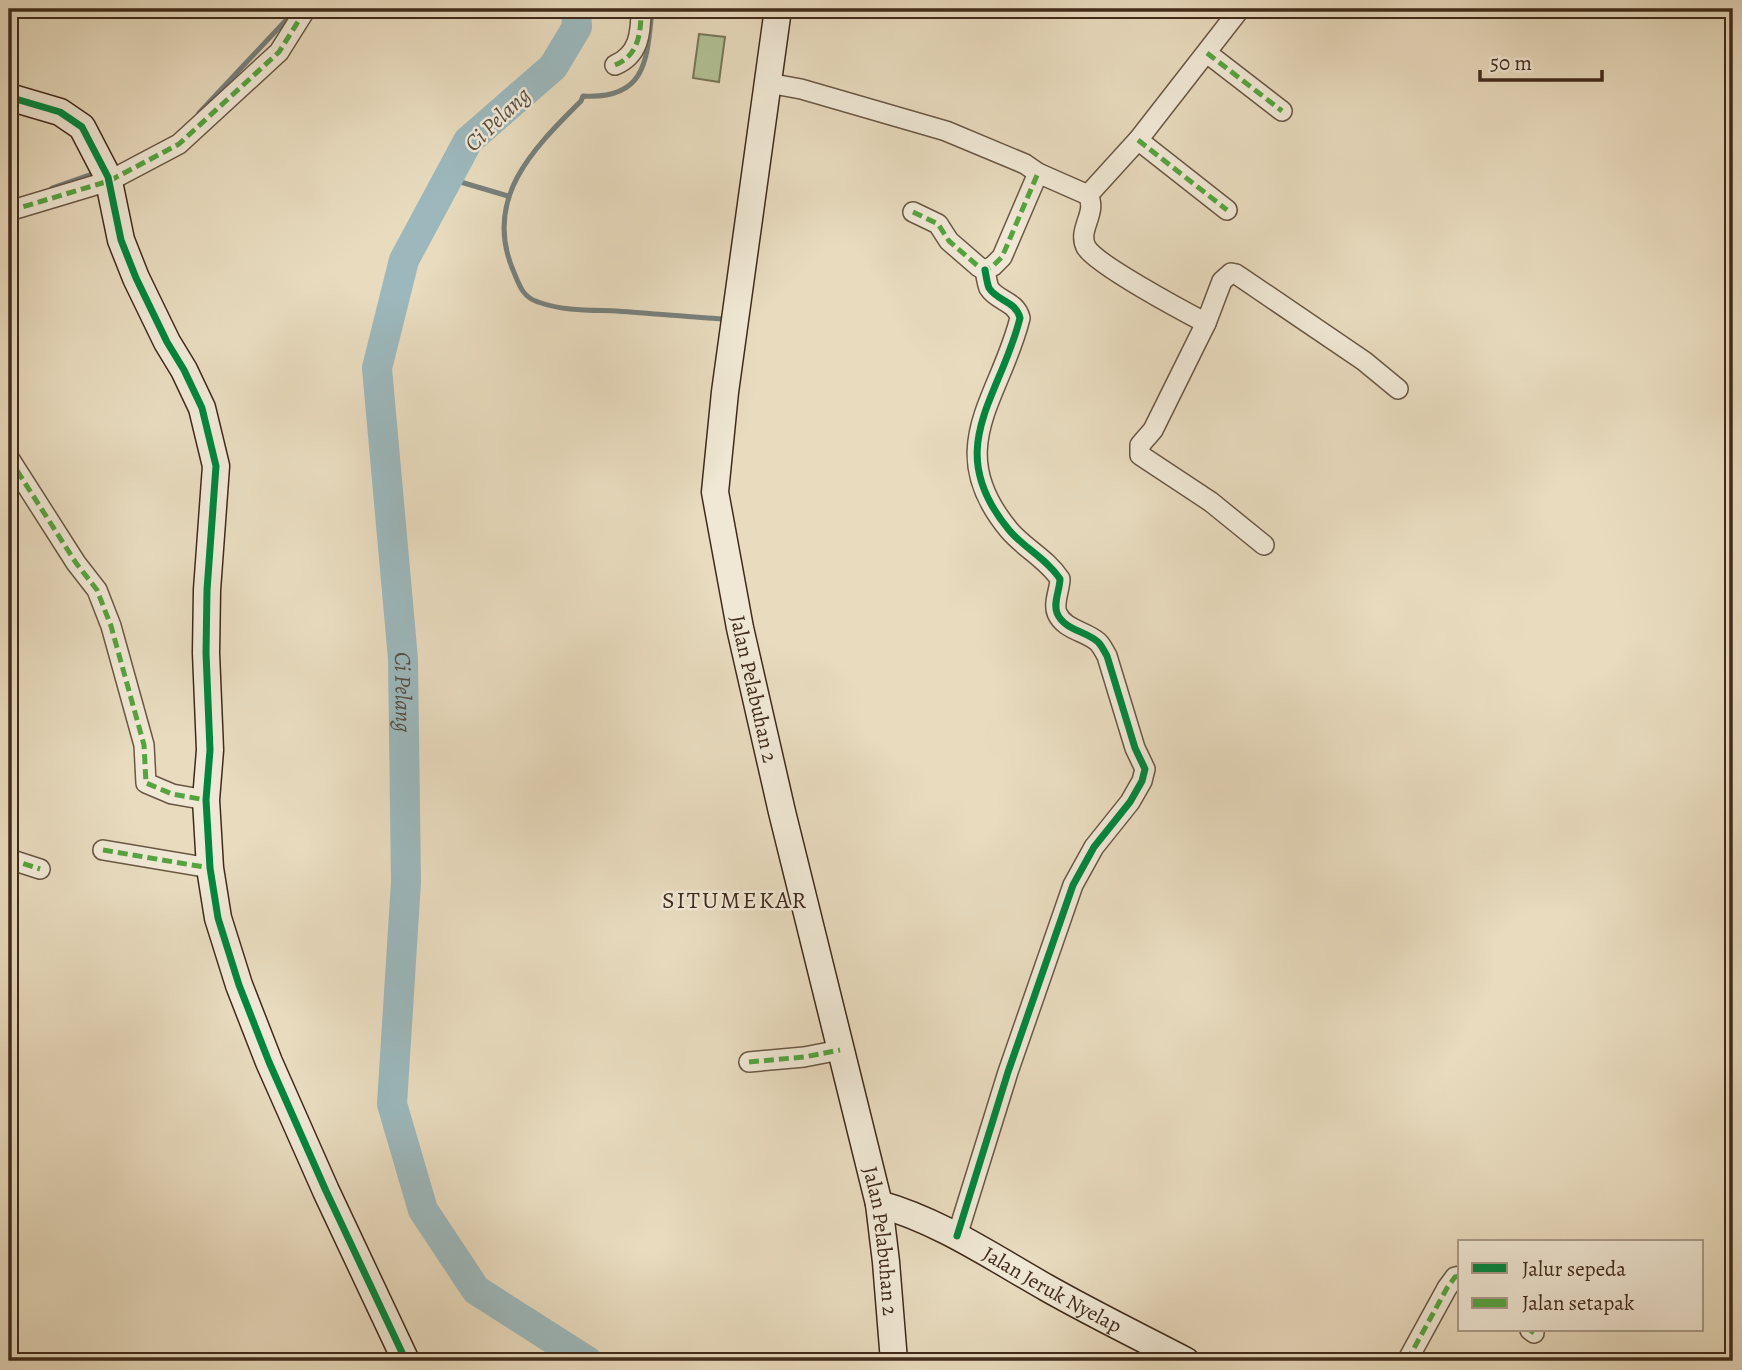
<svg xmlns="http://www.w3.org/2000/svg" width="1742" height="1370" font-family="Alegreya,serif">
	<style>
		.green { fill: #b1c195; stroke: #787658; stroke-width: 2 }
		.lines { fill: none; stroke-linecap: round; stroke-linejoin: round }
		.stream { stroke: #77807c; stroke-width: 5 }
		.river { stroke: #9cb8bc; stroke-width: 30 }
		.street-casing { stroke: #6a5744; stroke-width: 22 }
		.secondary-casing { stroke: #402b1b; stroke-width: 29 }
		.street { stroke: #f0e8d5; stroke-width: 19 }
		.secondary { stroke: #f0e8d5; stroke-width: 26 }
		.quiet { stroke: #54a440; stroke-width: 5; stroke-dasharray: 10 5; stroke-linecap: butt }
		.cycleway-casing { stroke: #f0e8d5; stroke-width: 11 }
		.cycleway { stroke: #00873e; stroke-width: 7 }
		.labels { text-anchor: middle; stroke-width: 5; stroke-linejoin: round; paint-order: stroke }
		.street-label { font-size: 21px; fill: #402b1b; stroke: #f0e8d5 }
		.water-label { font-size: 23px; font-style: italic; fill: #574e43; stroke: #f0e8d5 }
		.quarter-label { font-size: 24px; letter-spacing: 2px; fill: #402b1b; stroke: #f0e8d5 }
	</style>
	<rect width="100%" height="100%" fill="#e8dbbe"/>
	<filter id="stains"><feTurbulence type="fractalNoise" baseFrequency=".00286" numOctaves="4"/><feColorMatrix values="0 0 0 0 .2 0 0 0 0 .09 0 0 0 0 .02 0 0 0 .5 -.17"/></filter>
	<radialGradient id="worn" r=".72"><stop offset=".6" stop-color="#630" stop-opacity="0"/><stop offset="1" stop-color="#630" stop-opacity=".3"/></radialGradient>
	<path class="green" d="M 699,34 L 725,37 L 719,82 L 693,78 Z"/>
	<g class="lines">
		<g class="stream">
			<path d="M 652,9 C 647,59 647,100 583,96 L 581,101 C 533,149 483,198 513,270 C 519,284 522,297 538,302 C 563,311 590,310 617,311 C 652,314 687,316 723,319"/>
			<path d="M 199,113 L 288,18 L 292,9"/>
			<path d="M 447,178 L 508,196"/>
			<path d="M 52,188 L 95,173"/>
		</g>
		<path class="river" id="s1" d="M 576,9 L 577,27 L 553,67 L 468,141 L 404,260 L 377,368 L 403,659 L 406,882 L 392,1104 L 423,1210 L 476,1290 L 587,1361"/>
		<defs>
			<g id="street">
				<path d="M 1207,53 L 1282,111"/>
				<path d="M 615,65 C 639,55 641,33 641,9"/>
				<path d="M 768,83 L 801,89 L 946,131 L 1025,164 L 1038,173 L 1088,195 C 1098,213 1077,229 1086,247 C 1095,264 1185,312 1206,323 L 1153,430 L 1140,445 L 1140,455 L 1211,502 L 1264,545"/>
				<path d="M 1138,140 L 1227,210"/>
				<path d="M 1088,195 L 1138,140 L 1240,9"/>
				<path d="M 9,211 L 109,181 L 179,144 L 279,52 L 306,9"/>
				<path d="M 913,212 L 938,224 L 949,241 L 979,267 L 985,270 L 993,266 L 1002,257 L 1038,173"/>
				<path d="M 1206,323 L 1222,281 L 1231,273 L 1236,274 L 1364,361 L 1398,389"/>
				<path d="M 9,458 L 76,563 L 97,590 L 111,626 L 144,745 L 146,783 L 172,794 L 206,800"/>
				<path d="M 103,850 L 210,868"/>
				<path d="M 9,859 L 40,869"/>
				<path d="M 749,1062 L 804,1057 L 840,1050"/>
				<path d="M 957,1236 L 1008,1072 L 1073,885 L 1094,847 L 1130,802 L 1142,781 L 1145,769 L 1135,748 L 1107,656 C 1104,651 1102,646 1098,642 C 1086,631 1064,630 1057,613 C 1053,603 1060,589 1060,579 C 1047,559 1024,548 1009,530 C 941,448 1000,399 1020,318 C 1016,301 997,301 989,288 C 987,283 986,275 985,270"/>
				<path d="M 1530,1330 L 1534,1333"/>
				<path d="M 1407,1361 L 1447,1288 L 1455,1277 L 1460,1276"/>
			</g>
			<g id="secondary">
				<path id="s2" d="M 778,9 L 725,392 L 715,492 L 740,628 L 782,812 L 879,1204 L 886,1262 L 894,1361"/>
				<path d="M 9,97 L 60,112 L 82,127 L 108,177 L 121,240 L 136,278 L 167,342 L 184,370 L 202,408 L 216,466 L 207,590 L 206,653 L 210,750 L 206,800 L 210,868 L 218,918 L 239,985 L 269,1062 L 326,1191 L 406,1361"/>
				<path id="s3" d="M 879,1204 C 940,1221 992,1257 1047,1288 C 1093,1314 1140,1337 1186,1361"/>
			</g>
		</defs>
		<use href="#street" class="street-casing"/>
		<use href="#secondary" class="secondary-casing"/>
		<use href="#street" class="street"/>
		<use href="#secondary" class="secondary"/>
		<g class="quiet">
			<path d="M 1207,53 L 1282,111"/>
			<path d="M 615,65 C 639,55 641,33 641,9"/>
			<path d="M 1138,140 L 1227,210"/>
			<path d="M 9,211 L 109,181 L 179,144 L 279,52 L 306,9"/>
			<path d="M 913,212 L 938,224 L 949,241 L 979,267 L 985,270 L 993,266 L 1002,257 L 1038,173"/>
			<path d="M 9,458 L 76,563 L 97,590 L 111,626 L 144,745 L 146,783 L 172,794 L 206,800"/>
			<path d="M 103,850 L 210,868"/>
			<path d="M 9,859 L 40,869"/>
			<path d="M 749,1062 L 804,1057 L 840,1050"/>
			<path d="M 1530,1330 L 1534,1333"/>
			<path d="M 1407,1361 L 1447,1288 L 1455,1277 L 1460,1276"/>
		</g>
		<defs>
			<g id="cycleway">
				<path d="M 9,97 L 60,112 L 82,127 L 108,177 L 121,240 L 136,278 L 167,342 L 184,370 L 202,408 L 216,466 L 207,590 L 206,653 L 210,750 L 206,800 L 210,868 L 218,918 L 239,985 L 269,1062 L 326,1191 L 406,1361"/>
				<path d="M 957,1236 L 1008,1072 L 1073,885 L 1094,847 L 1130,802 L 1142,781 L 1145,769 L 1135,748 L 1107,656 C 1104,651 1102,646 1098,642 C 1086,631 1064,630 1057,613 C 1053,603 1060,589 1060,579 C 1047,559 1024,548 1009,530 C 941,448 1000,399 1020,318 C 1016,301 997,301 989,288 C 987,283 986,275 985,270"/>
			</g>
		</defs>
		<use href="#cycleway" class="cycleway-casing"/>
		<use href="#cycleway" class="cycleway"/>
	</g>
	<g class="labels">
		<g class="street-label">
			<text dy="7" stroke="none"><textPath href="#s2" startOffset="688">Jalan Pelabuhan 2</textPath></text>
			<text dy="7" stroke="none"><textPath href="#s2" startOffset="1255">Jalan Pelabuhan 2</textPath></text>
			<text dy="7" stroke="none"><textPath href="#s3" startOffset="194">Jalan Jeruk Nyelap</textPath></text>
		</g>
		<g class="water-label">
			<text transform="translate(497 119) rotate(-44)" y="8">Ci Pelang</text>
			<text dy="8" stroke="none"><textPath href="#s1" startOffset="749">Ci Pelang</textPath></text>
		</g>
		<g class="quarter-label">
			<text x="735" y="908">SITUMEKAR</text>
		</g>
	</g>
	<rect width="1742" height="1370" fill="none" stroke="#e8dbbe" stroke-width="35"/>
	<rect x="10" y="10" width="1721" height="1349" fill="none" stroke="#402b1b" stroke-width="3.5"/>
	<rect x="18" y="18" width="1707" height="1335" fill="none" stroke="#402b1b" stroke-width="2"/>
	<rect x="1458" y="1240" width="245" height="91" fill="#f0e8d5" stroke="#aa9c8b" stroke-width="2"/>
	<rect x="1472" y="1263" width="35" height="10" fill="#00873e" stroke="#aa9c8b" stroke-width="2"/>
	<text x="1522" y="1276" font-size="21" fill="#402b1b">Jalur sepeda</text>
	<rect x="1472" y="1298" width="35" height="10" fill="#54a440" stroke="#aa9c8b" stroke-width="2"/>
	<text x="1522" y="1310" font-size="21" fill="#402b1b">Jalan setapak</text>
	<path d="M1480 70v10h122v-10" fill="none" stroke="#402b1b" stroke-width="3.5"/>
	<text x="1490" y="70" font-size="21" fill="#402b1b" stroke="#f0e8d5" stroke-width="5" paint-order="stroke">50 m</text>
	<rect width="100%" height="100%" filter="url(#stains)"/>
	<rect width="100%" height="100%" fill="url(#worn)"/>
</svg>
